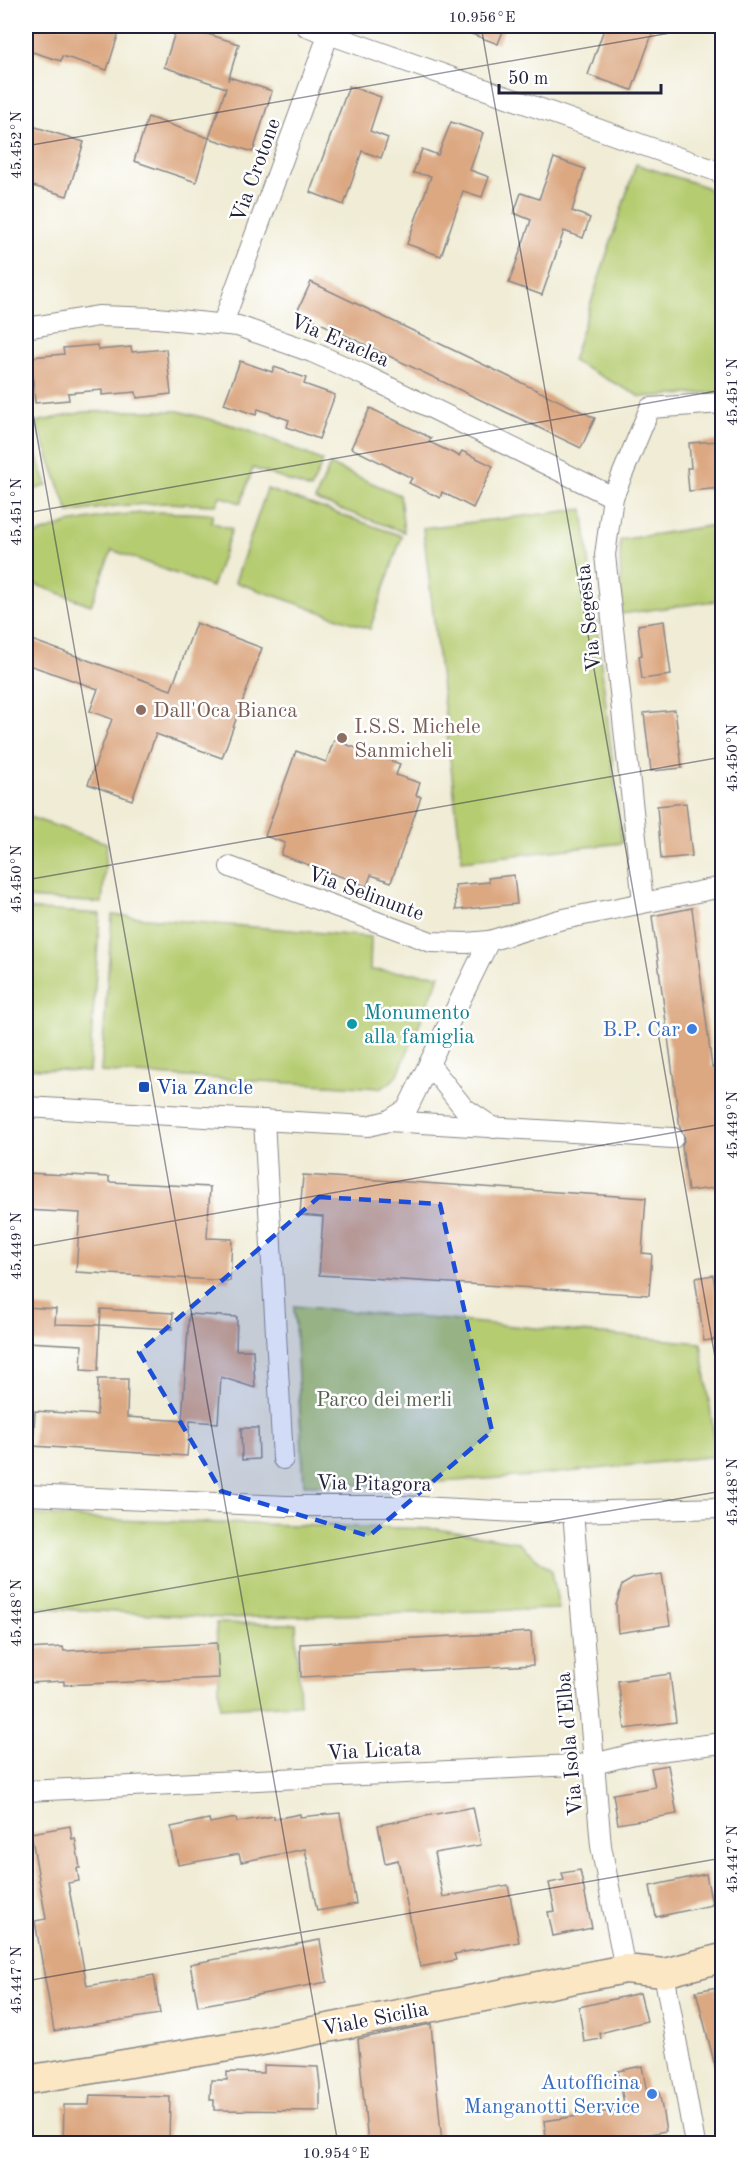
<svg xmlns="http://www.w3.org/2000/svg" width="748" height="2169" font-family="'Old Standard TT',serif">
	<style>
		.green { fill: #b6cc71; stroke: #6c7756; stroke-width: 1.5 }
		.building { fill: #dca882 }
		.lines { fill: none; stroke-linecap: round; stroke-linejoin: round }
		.street-casing { stroke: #898788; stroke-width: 22 }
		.secondary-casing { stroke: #898788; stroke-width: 31 }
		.street { stroke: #fff; stroke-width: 20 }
		.secondary { stroke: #fbe7c3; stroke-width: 28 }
		.marked { fill: #1d4ed8; fill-opacity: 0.2; stroke: #1d4ed8; stroke-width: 4.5; stroke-dasharray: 12 8; stroke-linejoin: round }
		.ticks { fill: none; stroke: #22223b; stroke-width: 1.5; stroke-opacity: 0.45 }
		.education-dot { fill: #8d6e63; stroke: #fff; stroke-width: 2 }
		.culture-dot { fill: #0f9aa8; stroke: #fff; stroke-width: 2 }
		.shop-dot { fill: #3f7fe0; stroke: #fff; stroke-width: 2 }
		.transit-dot { fill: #1a4fb4; stroke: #fff; stroke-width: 2 }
		.labels { text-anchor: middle; stroke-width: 5; stroke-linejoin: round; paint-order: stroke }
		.street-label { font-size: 21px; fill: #22223b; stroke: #fff }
		.education-label { font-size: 21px; fill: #785e54; stroke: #fff; text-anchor: start }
		.culture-label { font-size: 21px; fill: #0d838f; stroke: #fff; text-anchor: start }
		.shop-label { font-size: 21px; fill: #366cbe; stroke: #fff; text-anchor: end }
		.transit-label { font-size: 21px; fill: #164399; stroke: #fff; text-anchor: start }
		.park-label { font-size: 21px; fill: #565e4e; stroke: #fff }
		.neatline { fill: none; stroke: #22223b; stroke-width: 2 }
		.ticks-label { font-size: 15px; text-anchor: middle; fill: #22223b }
	</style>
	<rect width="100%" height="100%" fill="#fff"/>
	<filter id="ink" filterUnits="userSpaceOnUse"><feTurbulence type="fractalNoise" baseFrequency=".0167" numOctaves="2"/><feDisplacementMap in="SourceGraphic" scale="12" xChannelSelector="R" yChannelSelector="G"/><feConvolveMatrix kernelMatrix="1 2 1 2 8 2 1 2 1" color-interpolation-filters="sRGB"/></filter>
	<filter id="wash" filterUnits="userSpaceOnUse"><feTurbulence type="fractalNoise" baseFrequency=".008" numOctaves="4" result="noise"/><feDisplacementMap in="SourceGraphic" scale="24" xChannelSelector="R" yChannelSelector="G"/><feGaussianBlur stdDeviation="1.35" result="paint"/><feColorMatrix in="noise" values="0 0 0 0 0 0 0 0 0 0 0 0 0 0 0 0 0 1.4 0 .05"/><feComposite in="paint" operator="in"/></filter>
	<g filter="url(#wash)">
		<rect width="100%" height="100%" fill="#f0ecd5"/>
		<g class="green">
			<path d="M 636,164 L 706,187 L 722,200 L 722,392 L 641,397 L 572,361 Z"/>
			<path d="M 123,411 L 178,411 L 247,429 L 323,461 L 311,489 L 253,468 L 241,503 L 220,496 L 216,505 L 165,503 L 116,506 L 69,513 L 36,422 L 84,412 Z"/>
			<path d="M 26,426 L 47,485 L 26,493 Z"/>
			<path d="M 330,465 L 400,495 L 404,532 L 315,500 Z"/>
			<path d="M 267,489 L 402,536 L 370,629 L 235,582 Z"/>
			<path d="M 583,509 L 622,843 L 462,861 L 423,528 Z"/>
			<path d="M 154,512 L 213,514 L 211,522 L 232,529 L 212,587 L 112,550 L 91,605 L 26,581 L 26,538 L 68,523 L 109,516 Z"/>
			<path d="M 722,524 L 722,600 L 621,614 L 620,540 Z"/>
			<path d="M 26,816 L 107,843 L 102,903 L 26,898 Z"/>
			<path d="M 26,909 L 100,914 L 89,1072 L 26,1068 Z"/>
			<path d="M 112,915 L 371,937 L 370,970 L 440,975 L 398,1074 L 390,1083 L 380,1088 L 101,1072 Z"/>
			<path d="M 294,1306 L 701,1343 L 717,1456 L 531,1476 L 409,1484 L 304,1485 Z"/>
			<path d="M 26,1514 L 109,1520 L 437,1529 L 517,1542 L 552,1571 L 559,1609 L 225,1618 L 26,1607 Z"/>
			<path d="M 216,1623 L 296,1624 L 300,1704 L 220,1708 Z"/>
			<path d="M 722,1860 L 722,1913 L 715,1861 Z"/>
		</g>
		<g id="blocks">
			<g class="building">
				<path d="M 34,26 L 121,26 L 107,70 L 62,56 L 61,61 L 26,50 Z"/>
				<path d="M 177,26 L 183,26 L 239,44 L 228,81 L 229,77 L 272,91 L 253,152 L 209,138 L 226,88 L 164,67 Z"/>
				<path d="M 453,26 L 505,26 L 498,44 L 453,27 Z"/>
				<path d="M 605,26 L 655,26 L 632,90 L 588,75 Z"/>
				<path d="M 349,86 L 381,97 L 370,131 L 388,138 L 381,158 L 362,151 L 344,205 L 310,192 Z"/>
				<path d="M 148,117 L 209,138 L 196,182 L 134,161 Z"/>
				<path d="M 451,122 L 483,133 L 470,170 L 489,177 L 482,197 L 463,191 L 441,256 L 407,244 L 431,176 L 413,173 L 422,149 L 438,155 Z"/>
				<path d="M 26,124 L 84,142 L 67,196 L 26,184 Z"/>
				<path d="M 554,158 L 585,169 L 572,211 L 590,218 L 583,238 L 564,231 L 542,295 L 509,283 L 531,220 L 514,213 L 521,193 L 539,199 Z"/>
				<path d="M 311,282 L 595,418 L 581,448 L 297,312 Z"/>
				<path d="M 97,345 L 98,350 L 131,347 L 132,352 L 166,349 L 171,394 L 137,398 L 136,392 L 102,395 L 102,390 L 68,393 L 69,400 L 35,403 L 31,357 L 64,354 L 63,348 Z"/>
				<path d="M 240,361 L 272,372 L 274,367 L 283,370 L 306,378 L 304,384 L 335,395 L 319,439 L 287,427 L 289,420 L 258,409 L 256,415 L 224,404 Z"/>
				<path d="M 370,408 L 431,438 L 429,442 L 459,456 L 462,451 L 493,466 L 473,508 L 442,492 L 440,498 L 409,483 L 412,478 L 351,448 Z"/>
				<path d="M 719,441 L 720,464 L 723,463 L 723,488 L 689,491 L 687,468 L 691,468 L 689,443 Z"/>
				<path d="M 664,621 L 671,675 L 642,679 L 639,656 L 642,655 L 638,625 Z"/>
				<path d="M 196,623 L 262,648 L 222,758 L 156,734 L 132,800 L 88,784 L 112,719 L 90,711 L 98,689 L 26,664 L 26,638 L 171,690 Z"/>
				<path d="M 675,710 L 682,768 L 651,771 L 644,713 Z"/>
				<path d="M 334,740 L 400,764 L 396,775 L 420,783 L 416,795 L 421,797 L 391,882 L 371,875 L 367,886 L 281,855 L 285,843 L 265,836 L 296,751 L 326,762 Z"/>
				<path d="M 686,803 L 692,856 L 661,859 L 657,806 Z"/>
				<path d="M 514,875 L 517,904 L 456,910 L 455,885 L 489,882 L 488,878 Z"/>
				<path d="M 692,908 L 712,1067 L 723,1065 L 723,1187 L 688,1191 L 682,1146 L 685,1138 L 680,1128 L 652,916 Z"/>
				<path d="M 26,1173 L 109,1177 L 109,1182 L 210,1187 L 207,1238 L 232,1239 L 230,1281 L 76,1272 L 80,1213 L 26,1210 Z"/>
				<path d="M 303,1175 L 646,1198 L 642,1253 L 652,1254 L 649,1295 L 319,1275 L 323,1217 L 300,1215 Z"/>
				<path d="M 713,1275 L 719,1315 L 723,1315 L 723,1338 L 704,1341 L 695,1278 Z"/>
				<path d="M 26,1307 L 56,1309 L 55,1324 L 100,1325 L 98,1371 L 81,1370 L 82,1345 L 26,1342 Z"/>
				<path d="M 101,1309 L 173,1313 L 172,1329 L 100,1325 Z"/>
				<path d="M 189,1314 L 237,1317 L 236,1350 L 253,1350 L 255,1388 L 221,1377 L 218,1423 L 190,1421 L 187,1456 L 33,1446 L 35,1411 L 97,1415 L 98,1379 L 128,1379 L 127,1417 L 186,1421 L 182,1421 Z"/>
				<path d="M 241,1428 L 258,1428 L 259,1459 L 242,1460 Z"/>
				<path d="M 662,1574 L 670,1625 L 618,1633 L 616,1605 L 622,1585 L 634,1578 Z"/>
				<path d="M 531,1632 L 533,1665 L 301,1677 L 300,1644 Z"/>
				<path d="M 217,1643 L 219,1678 L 64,1685 L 64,1681 L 26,1683 L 26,1649 L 63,1647 L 64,1651 Z"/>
				<path d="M 670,1674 L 676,1722 L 625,1729 L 618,1681 Z"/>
				<path d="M 668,1765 L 677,1814 L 618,1824 L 613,1794 L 655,1787 L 651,1768 Z"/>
				<path d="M 473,1807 L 481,1845 L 434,1853 L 443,1897 L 508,1885 L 519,1942 L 454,1954 L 456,1960 L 420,1967 L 398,1860 L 385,1863 L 378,1825 Z"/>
				<path d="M 340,1813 L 356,1904 L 317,1911 L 305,1849 L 241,1862 L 239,1854 L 178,1865 L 171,1827 L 209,1819 L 210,1823 L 236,1818 L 237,1822 L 274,1816 L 274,1819 L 300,1814 L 300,1817 Z"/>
				<path d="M 70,1826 L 72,1839 L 75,1838 L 80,1868 L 77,1868 L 79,1881 L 68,1883 L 87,1986 L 154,1975 L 160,2014 L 54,2031 L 35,1921 L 46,1919 L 31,1833 Z"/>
				<path d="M 580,1870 L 592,1928 L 553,1936 L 548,1912 L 555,1911 L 549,1883 L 564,1880 L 562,1873 Z"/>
				<path d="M 706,1874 L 712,1905 L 656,1917 L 650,1886 Z"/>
				<path d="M 320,1940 L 327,1982 L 198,2006 L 190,1964 Z"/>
				<path d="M 723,1986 L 723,2069 L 716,2070 L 696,1991 Z"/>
				<path d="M 640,1993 L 647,2021 L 600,2033 L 601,2039 L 584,2042 L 579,2007 Z"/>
				<path d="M 431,2024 L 442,2144 L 368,2144 L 358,2039 Z"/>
				<path d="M 264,2065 L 318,2067 L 320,2086 L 320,2111 L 214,2110 L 214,2100 L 210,2100 L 211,2080 L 227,2080 L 227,2072 L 264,2073 Z"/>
				<path d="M 642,2066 L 647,2093 L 659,2091 L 666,2131 L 594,2144 L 547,2144 L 544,2121 L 625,2109 L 618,2071 Z"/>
				<path d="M 90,2095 L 170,2097 L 169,2144 L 63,2144 L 64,2105 L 89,2105 Z"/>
			</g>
		</g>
	</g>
	<g filter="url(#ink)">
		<use href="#blocks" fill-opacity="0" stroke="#898788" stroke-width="1.5"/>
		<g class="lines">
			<defs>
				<g id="street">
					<path d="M 306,26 L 722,173"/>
					<path d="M 223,323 L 329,33"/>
					<path d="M 26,328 L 98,316 L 157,318 L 238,326 L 312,352 L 366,376 L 613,497"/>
					<path d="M 230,867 L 431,942 L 466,943 L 489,941"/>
					<path d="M 643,902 L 605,555 L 613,497 L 650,408 L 722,403"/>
					<path d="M 429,1064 L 463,1107 L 494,1128"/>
					<path d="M 26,1107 L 368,1126 L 388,1121 L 673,1138"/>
					<path d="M 264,1120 L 283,1459"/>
					<path d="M 388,1121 L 407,1109 L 489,941 L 559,920 L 722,887"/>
					<path d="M 26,1495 L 286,1506 L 401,1506 L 519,1512 L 573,1512 L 722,1508"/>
					<path d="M 573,1512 L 601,1846 L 625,1969"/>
					<path d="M 26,1791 L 594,1764 L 634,1754 L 722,1743"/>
					<path d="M 664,1973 L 695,2144"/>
				</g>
				<path id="secondary" d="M 26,2080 L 247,2044 L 625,1969 L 664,1973 L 722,1958"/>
			</defs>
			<use href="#street" class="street-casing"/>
			<use href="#secondary" class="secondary-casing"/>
			<use href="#street" class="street"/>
			<use href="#secondary" class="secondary"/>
		</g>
	</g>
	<path class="marked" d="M 319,1197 L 440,1204 L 492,1431 L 369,1536 L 221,1491 L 139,1352 Z"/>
	<path class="ticks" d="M 481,26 L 722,1397M 26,146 L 710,26M 26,374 L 338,2144M 26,513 L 722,390M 26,880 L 722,757M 26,1247 L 722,1124M 26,1614 L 722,1491M 26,1981 L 722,1858"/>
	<g class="education-dot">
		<circle cx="141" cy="710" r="6"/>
		<circle cx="342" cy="738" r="6"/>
	</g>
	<circle class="culture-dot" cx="352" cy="1024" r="6"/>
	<g class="shop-dot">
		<circle cx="692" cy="1029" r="6"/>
		<circle cx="652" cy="2094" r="6"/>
	</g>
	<rect class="transit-dot" x="138" y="1081" width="12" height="12" rx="3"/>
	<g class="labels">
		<g class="street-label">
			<text transform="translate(255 170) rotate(-70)" y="7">Via Crotone</text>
			<text transform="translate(340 340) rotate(23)" y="7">Via Eraclea</text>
			<text transform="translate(588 618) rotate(-96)" y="7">Via Segesta</text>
			<text transform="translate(366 893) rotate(20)" y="7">Via Selinunte</text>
			<text transform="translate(374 1483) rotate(1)" y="7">Via Pitagora</text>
			<text transform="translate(569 1744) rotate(-95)" y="7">Via Isola d'Elba</text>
			<text transform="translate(374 1750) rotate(-3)" y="7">Via Licata</text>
			<text transform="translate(375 2018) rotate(-11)" y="7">Viale Sicilia</text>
		</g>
		<g class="education-label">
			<text x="153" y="717">Dall'Oca Bianca</text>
			<text x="354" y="733">I.S.S. Michele<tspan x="354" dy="24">Sanmicheli</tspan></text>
		</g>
		<g class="culture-label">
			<text x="364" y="1019">Monumento<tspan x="364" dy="24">alla famiglia</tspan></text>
		</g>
		<g class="shop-label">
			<text x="680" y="1036">B.P. Car</text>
			<text x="640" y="2089">Autofficina<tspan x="640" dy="24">Manganotti Service</tspan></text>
		</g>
		<g class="transit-label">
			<text x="156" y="1094">Via Zancle</text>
		</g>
		<g class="park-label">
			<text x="384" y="1406">Parco dei merli</text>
		</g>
	</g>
	<rect width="748" height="2169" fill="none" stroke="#fff" stroke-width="66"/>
	<path d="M499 84v9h162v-9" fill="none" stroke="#22223b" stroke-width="3"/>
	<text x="508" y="84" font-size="18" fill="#22223b" stroke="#ffffff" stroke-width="4.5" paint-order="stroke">50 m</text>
	<rect x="33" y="33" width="682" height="2103" class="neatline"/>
	<g class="ticks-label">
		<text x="482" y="22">10.956°E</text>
		<text transform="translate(16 145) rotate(-90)" y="5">45.452°N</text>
		<text transform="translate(732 392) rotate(-90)" y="5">45.451°N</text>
		<text transform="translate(16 512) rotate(-90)" y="5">45.451°N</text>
		<text transform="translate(732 758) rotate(-90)" y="5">45.450°N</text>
		<text transform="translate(16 879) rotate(-90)" y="5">45.450°N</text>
		<text transform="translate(732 1125) rotate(-90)" y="5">45.449°N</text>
		<text transform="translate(16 1246) rotate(-90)" y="5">45.449°N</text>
		<text transform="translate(732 1492) rotate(-90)" y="5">45.448°N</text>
		<text transform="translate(16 1613) rotate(-90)" y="5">45.448°N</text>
		<text transform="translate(732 1859) rotate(-90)" y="5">45.447°N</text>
		<text transform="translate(16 1980) rotate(-90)" y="5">45.447°N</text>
		<text x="336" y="2158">10.954°E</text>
	</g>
</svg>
